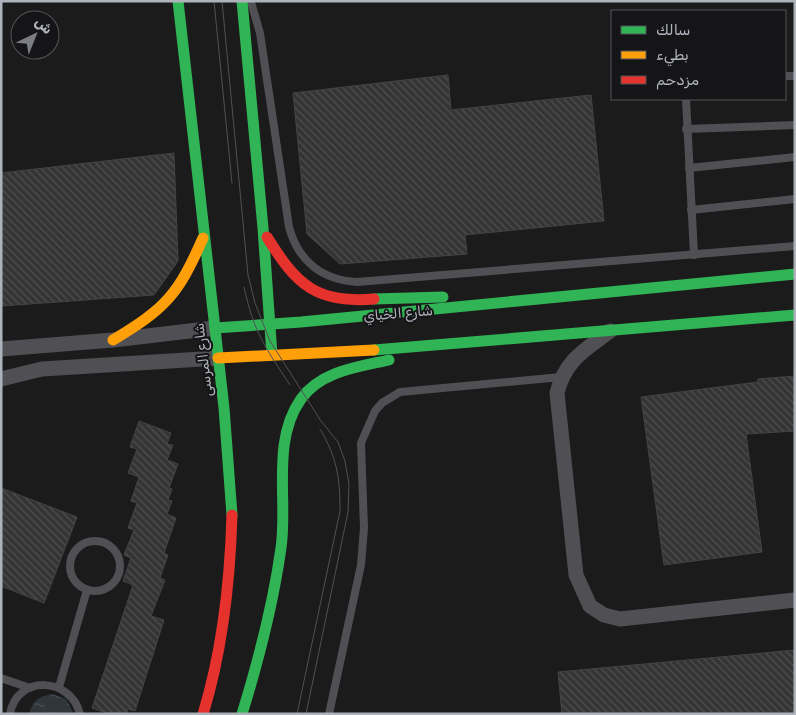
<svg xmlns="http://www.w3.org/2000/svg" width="796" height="715" font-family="Rubik,Vazirmatn,sans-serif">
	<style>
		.water { fill: url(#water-ripples) }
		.building { fill: url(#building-back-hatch); stroke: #444447 }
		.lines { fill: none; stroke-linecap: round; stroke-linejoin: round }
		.lane { stroke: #505054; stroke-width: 8 }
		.street { stroke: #505054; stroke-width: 15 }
		.fast { stroke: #30b455; stroke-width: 11 }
		.slow { stroke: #ff9f0a; stroke-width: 11 }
		.jam { stroke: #e5322d; stroke-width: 11 }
		.tram { stroke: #505154; stroke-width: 1 }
		.labels { text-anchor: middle; stroke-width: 4; stroke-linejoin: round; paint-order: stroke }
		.street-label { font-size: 14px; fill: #aeb2ba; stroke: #151517 }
	</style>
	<defs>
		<pattern id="water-ripples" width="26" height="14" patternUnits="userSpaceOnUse" patternTransform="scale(1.25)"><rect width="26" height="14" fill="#2f363c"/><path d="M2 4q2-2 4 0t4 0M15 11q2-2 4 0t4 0" fill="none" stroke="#4b5156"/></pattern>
		<pattern id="building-back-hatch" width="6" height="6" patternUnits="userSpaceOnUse" patternTransform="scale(1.25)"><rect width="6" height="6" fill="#343435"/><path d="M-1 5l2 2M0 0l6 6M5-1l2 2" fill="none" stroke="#4f4f50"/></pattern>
	</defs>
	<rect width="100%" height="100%" fill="#1b1b1b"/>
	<path class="water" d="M 52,694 L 66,699 L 74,714 L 29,714 C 32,701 39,696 52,694 Z"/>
	<g class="building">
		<path d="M 448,75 L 451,110 L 591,95 L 604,221 L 465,235 L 467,254 L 340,264 L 307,234 L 293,93 Z"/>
		<path d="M 174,153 L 178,261 L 154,295 L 1,306 L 1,173 Z"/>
		<path d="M 795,376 L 795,431 L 746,434 L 762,552 L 664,565 L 641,397 L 758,382 L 758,379 Z"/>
		<path d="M 139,421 L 171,433 L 167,444 L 173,445 L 167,460 L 178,464 L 169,488 L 172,489 L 168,500 L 172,501 L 167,514 L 176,518 L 164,553 L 168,555 L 160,578 L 165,580 L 151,616 L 164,620 L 135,711 L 128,709 L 126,714 L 110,714 L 92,708 L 133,585 L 123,581 L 131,558 L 124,555 L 134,530 L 128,528 L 137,503 L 131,501 L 139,477 L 128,473 L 137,449 L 130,447 Z"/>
		<path d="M 1,488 L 77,517 L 44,603 L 1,586 Z"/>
		<path d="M 795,650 L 795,714 L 562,714 L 558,672 Z"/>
	</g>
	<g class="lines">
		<g class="lane">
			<path d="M 251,2 L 260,33 L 289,227 C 298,261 322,280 357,282 L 795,246"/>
			<path d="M 785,76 L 795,76"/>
			<path d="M 686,99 L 694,255"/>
			<path d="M 686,129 L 795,125"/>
			<path d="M 689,168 L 795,157"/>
			<path d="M 691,210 L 795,199"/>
			<circle cx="95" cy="566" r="25"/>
			<path d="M 1,678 L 30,688"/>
			<path d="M 59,687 L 87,590"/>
			<path d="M 10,714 C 17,674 71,677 80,714"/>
			<path d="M 329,714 L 361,565 L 364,528 L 361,443 L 375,411 L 382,403 L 400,392 L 561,377"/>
		</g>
		<g class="street">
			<path d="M 610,331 C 585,350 565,360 557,393 L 576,575 L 590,606 L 604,615 L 620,619 L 795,600"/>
			<path d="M 1,349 L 113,340 L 215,328"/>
			<path d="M 1,379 L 42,369 L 218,358"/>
		</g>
		<g class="fast">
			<path d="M 178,1 L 224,408 L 232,515"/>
			<path d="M 242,1 L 263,228 L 272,355"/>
			<path d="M 374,299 L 443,297"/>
			<path d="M 215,328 L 301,322 L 795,274"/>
			<path d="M 374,350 L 795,315"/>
			<path d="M 242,714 C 259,659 273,605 281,548 C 288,501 271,441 301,399 C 321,371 358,367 389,360"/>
		</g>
		<g class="slow">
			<path d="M 113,340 C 166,308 178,295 203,238"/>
			<path d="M 218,358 L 374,350"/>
		</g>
		<g class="jam">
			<path d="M 267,237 C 296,284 316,304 374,299"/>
			<path d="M 203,714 C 223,649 230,583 232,515"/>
		</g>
		<g class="tram">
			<path d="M 214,1 L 232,183"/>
			<path d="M 222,1 L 248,275 L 255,303 L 270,341 L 321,421 L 338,442 L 345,461 L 349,484 L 348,512 L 306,714"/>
			<path d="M 244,287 C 254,333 265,347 290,385"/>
			<path d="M 297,714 L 340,511 C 340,477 337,458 320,429"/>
		</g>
	</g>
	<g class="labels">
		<g class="street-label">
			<text transform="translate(398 313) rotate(-5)" y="5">شارع الخياي</text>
			<text transform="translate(203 360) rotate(-97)" y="5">شارع المرسى</text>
		</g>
	</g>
	<rect width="796" height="715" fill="none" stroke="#aeb2ba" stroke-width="5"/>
	<rect x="611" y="10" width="175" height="90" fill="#151517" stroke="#525458"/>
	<rect x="621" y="26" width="25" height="8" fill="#30b455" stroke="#525458"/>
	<text x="656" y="35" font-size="15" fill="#aeb2ba">سالك</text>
	<rect x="621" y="51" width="25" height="8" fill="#ff9f0a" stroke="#525458"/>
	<text x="656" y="60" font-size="15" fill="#aeb2ba">بطيء</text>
	<rect x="621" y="76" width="25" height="8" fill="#e5322d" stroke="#525458"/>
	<text x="656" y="85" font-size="15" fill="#aeb2ba">مزدحم</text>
	<g transform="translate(35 35) rotate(43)"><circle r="24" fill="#151517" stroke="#525458"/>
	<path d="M0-4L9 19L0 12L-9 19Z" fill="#7b7d82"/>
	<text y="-8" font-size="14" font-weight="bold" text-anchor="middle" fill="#aeb2ba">ش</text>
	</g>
</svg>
